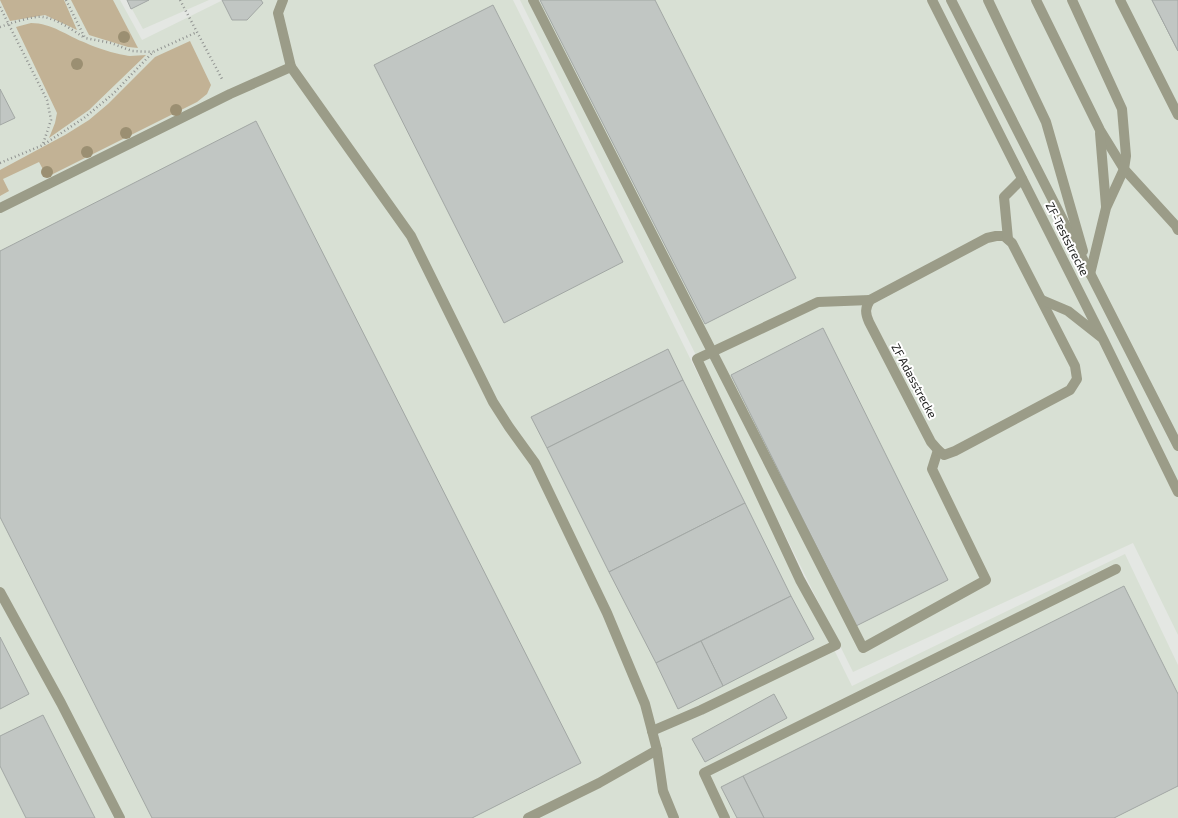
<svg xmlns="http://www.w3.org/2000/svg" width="1178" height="818" font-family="'Exo 2',sans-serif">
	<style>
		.built { fill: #d8e0d4 }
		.green { fill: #c2b295 }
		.building { fill: #c1c6c3; stroke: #a2a7a4 }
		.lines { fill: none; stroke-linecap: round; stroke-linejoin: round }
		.path { stroke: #909290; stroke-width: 2.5; stroke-dasharray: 1 3; stroke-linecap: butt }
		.minor { stroke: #9b9c88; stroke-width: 10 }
		.tree { fill: #9b8f72 }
		.labels { text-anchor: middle; stroke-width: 4; stroke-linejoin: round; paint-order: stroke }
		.street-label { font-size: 12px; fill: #232423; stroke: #fff }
	</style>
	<rect width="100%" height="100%" fill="#e4e7e3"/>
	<g class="built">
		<path d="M 0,0 L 120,0 L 142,40 L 223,0 L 513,0 L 852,686 L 1125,554 L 1178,665 L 1178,818 L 0,818 Z"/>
		<path d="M 127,0 L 209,0 L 143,29 Z"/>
		<path d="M 520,0 L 1178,0 L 1178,635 L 1133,543 L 853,672 Z"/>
	</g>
	<g class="green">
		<path d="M 0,0 L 64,0 L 77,30 L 45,15 L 10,21 Z"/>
		<path d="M 71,0 L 113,0 L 138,48 L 128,47 L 89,35 Z"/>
		<path d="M 31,23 C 52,23 67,36 86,43 C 96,48 119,55 130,56 C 135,56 141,55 146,55 L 89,110 L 49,138 L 55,123 L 57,113 L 16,27 Z"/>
		<path d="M 190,41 L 211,85 L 207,94 L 197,102 L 47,177 L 39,162 L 3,179 L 9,191 L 0,196 L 0,170 L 65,135 L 89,120 L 108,104 L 155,57 Z"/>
	</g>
	<g class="building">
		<path d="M 127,0 L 149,0 L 131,9 Z"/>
		<path d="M 222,0 L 261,0 L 263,3 L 247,20 L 232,20 Z"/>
		<path d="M 540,0 L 655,0 L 796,278 L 705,324 Z"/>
		<path d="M 1152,0 L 1178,0 L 1178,51 Z"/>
		<path d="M 1152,0 L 1178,0 L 1178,51 Z"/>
		<path d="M 493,5 L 623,262 L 504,323 L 374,65 Z"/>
		<path d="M 0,89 L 15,118 L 0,125 Z"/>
		<path d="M 256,121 L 581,763 L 472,818 L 152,818 L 0,517 L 0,251 Z"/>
		<path d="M 823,328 L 948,580 L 856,626 L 731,375 Z"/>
		<path d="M 668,349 L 683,380 L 547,448 L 531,417 Z"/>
		<path d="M 683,380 L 745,503 L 609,572 L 547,448 Z"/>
		<path d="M 745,503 L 791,596 L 656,663 L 609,572 Z"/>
		<path d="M 1124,586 L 1178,694 L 1178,786 L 1114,818 L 764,818 L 743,776 Z"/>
		<path d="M 791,596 L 814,639 L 723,686 L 701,641 Z"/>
		<path d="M 0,637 L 29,694 L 0,709 Z"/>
		<path d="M 701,641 L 723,686 L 678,709 L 656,663 Z"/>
		<path d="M 774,694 L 787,718 L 705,762 L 692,739 Z"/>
		<path d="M 43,715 L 95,818 L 26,818 L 0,766 L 0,736 Z"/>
		<path d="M 743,776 L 764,818 L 737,818 L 721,787 Z"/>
	</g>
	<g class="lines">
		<g class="path">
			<path d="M 66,0 L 85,38 L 111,43 L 132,51 L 153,52"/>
			<path d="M 180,0 L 222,79"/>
			<path d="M 0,7 L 47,100 L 51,120 L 43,144"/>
			<path d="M 0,27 C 8,24 35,15 43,17 C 58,19 72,30 85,38"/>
			<path d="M 0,163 L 43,145 L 84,118 L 113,94 L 153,52 L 197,32"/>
		</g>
		<g class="minor">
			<path d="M 283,0 L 278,13 L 291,67"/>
			<path d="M 533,0 L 863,648 L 986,580 L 932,469 L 938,450"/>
			<path d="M 932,0 L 1103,339 L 1178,492"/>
			<path d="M 951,0 L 1178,446"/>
			<path d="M 988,0 L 1046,122 L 1083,251"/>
			<path d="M 1036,0 L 1100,130 L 1124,169 L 1176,226 L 1178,230"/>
			<path d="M 1072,0 L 1122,109 L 1126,156 L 1124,169 L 1106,208 L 1090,274"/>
			<path d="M 1120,0 L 1178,115"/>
			<path d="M 1100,133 L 1106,206"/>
			<path d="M 0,208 L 230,94 L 291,67 L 411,236 L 493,402 L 509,427 L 535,463 L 607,613 L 645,704 L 657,750 L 663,791 L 674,818"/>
			<path d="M 996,236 L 1004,236 L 1012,243 L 1075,366 L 1077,379 L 1070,390 L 955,451 L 944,455 L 938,450 L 931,442 L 869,322 C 865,313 865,308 870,300 L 987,238 Z"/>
			<path d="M 1008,239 L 1004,197 L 1022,179"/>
			<path d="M 1042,300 L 1068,311 L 1101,337"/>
			<path d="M 0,592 L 61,703 L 120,818"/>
			<path d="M 652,731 L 701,710 L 836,645 L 800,580 L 697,359 L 818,302 L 870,300"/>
			<path d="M 528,818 L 599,783 L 657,750"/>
			<path d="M 725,818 L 704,773 L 1116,569"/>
		</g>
	</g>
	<g class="tree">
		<circle cx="124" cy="37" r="6"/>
		<circle cx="77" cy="64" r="6"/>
		<circle cx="176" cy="110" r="6"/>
		<circle cx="126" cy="133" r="6"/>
		<circle cx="87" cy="152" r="6"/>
		<circle cx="47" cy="172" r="6"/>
	</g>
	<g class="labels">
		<g class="street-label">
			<text transform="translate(1067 239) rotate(63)" y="4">ZF-Teststrecke</text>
			<text transform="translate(914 381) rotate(62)" y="4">ZF Adasstrecke</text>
		</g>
	</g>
</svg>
